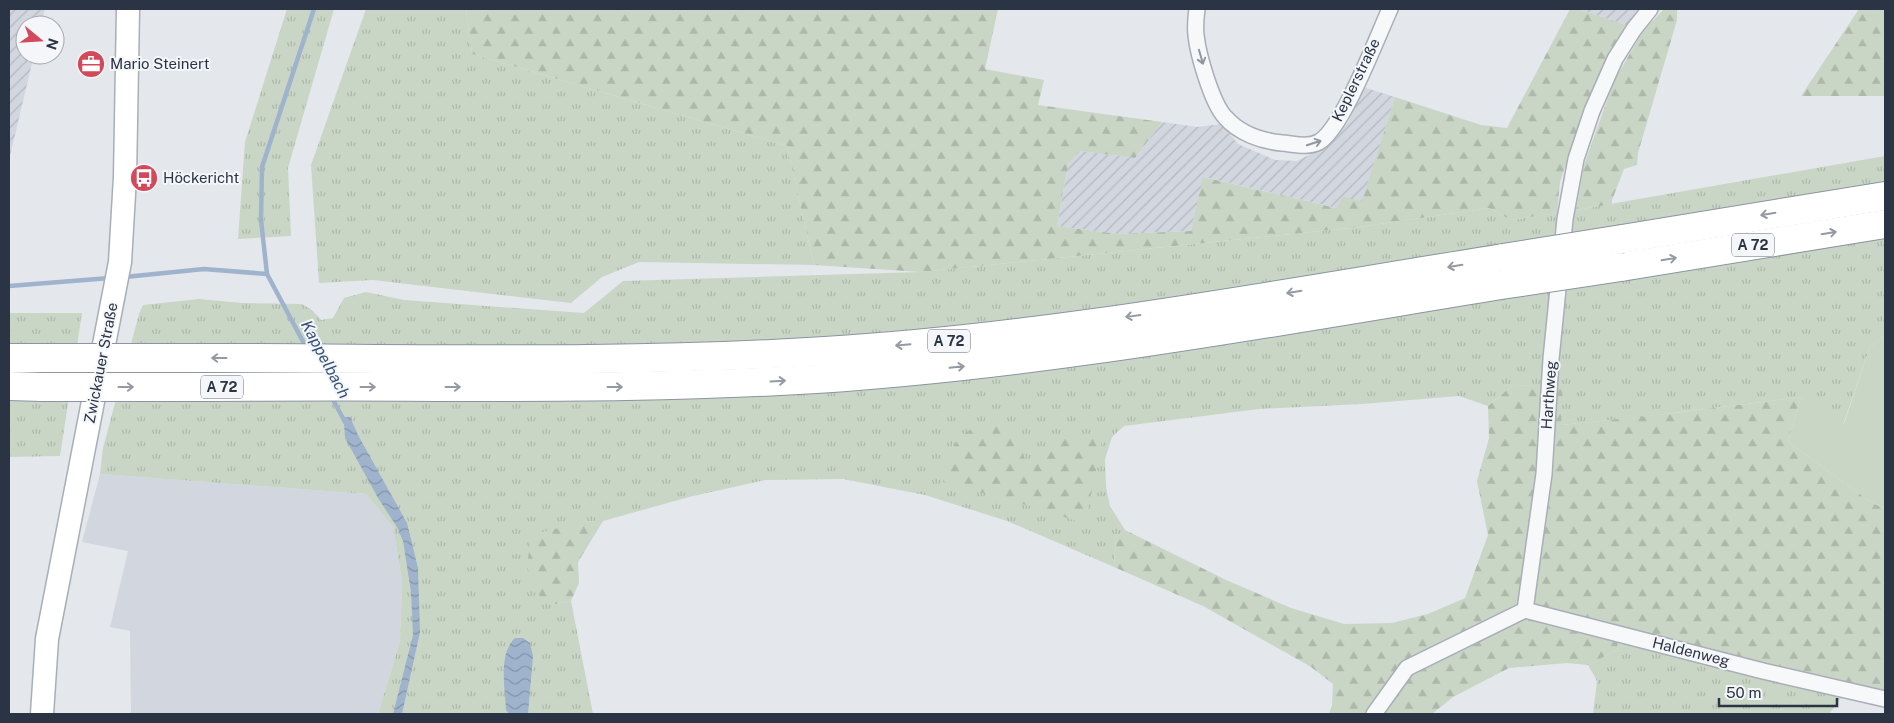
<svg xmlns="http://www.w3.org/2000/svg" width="1894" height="723" font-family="'Public Sans',sans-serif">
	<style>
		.built { fill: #d2d6de }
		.industrial { fill: url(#industrial-furrows) }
		.grass { fill: url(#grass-tufts) }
		.forest { fill: url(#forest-firs) }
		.garden { fill: #c9d6c5 }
		.water { fill: url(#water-waves) }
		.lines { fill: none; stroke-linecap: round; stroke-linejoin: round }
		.stream { stroke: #9fb4cc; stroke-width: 4.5 }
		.street-casing { stroke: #a9aeb7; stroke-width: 18 }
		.secondary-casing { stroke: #a9aeb7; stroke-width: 25 }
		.highway-casing { stroke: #8b94a3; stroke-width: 30 }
		.street { stroke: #f7f8fa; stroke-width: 15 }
		.secondary { stroke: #fff; stroke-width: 22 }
		.highway { stroke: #fff; stroke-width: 28 }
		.highway-bridge-casing { stroke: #8b94a3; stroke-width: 30; stroke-linecap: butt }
		.highway-bridge { stroke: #fff; stroke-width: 28 }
		.oneway { stroke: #9196a0 }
		.oneway2 { stroke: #959aa2 }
		.labels { text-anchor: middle; stroke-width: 4; stroke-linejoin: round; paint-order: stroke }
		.shield { fill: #f4f6f9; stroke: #676e7b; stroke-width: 1 }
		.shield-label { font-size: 14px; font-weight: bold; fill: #2b3445 }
		.poi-label { font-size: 15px; fill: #2b3445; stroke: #f4f6f9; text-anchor: start }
		.street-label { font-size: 15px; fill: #2b3445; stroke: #f4f6f9 }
		.water-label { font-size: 16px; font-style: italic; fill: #34527a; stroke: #f4f6f9 }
	</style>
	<defs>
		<pattern id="industrial-furrows" width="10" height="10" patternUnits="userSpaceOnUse" patternTransform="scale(1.25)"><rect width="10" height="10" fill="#d2d6de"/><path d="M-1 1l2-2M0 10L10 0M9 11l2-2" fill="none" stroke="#b4b8c0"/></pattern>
		<pattern id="grass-tufts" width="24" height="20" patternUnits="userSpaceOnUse" patternTransform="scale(1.25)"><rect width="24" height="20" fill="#c9d6c5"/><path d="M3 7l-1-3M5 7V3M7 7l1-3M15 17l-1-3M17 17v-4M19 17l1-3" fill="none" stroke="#adb8ab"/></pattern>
		<pattern id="forest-firs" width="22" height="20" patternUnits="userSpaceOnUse" patternTransform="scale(1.25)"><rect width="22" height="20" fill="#c9d6c5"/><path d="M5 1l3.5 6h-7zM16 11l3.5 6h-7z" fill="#adb8ab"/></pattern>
		<pattern id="water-waves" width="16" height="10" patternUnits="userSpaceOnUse" patternTransform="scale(1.25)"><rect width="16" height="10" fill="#9fb4cc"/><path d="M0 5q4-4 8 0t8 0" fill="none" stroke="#8293a7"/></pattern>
	</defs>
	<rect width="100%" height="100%" fill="#e4e7ec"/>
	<path class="built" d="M 100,474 L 366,494 L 393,527 L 402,581 L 400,641 L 378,714 L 131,714 L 130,631 L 110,627 L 128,551 L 82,542 Z"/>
	<g class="industrial">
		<path d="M 9,9 L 45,9 L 41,25 L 25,25 L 25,55 L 34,55 L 9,160 Z"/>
		<path d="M 1578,9 L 1639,9 L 1626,25 Z"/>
		<path d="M 1363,87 L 1395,97 L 1362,202 L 1337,208 L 1204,177 L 1191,231 L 1118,234 L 1057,226 L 1068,164 L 1080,151 L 1135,158 L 1162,122 L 1197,127 L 1222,124 L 1238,144 L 1275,160 L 1297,161 L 1319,150 L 1348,122 Z"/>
	</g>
	<g class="grass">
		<path d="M 287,9 L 334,9 L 288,168 L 291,236 L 238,239 L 245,142 Z"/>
		<path d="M 366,9 L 466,9 L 472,54 L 787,146 L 814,265 L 639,262 L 602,277 L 571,303 L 373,280 L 319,283 L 311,165 Z"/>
		<path d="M 1885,156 L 1885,336 L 1870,347 L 1843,425 L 1801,397 L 1641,417 L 1560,425 L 1562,385 L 1512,386 L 1488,406 L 1459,396 L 1362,404 L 1259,409 L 1124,426 L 1112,437 L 1105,459 L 1106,487 L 1110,506 L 1125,530 L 1116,538 L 1114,567 L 1007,521 L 925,495 L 843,479 L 765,480 L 689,497 L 603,521 L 583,522 L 556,604 L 571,601 L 593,714 L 378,714 L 400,641 L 402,581 L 393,527 L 366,494 L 100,474 L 103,448 L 139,314 L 143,305 L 199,299 L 242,303 L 302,304 L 312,310 L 321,320 L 333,318 L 344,298 L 366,292 L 404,300 L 584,313 L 623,281 L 921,272 L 1360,227 L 1489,208 L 1511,220 L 1576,210 Z"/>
		<path d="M 9,313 L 82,313 L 60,456 L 9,457 Z"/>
		<path d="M 1619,630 L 1848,689 L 1829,714 L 1593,714 L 1597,681 L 1588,665 L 1617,650 Z"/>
	</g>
	<g class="forest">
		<path d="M 466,9 L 998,9 L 985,69 L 1044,80 L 1038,105 L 1162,122 L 1135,158 L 1080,151 L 1068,164 L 1057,226 L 1118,234 L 1191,231 L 1203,177 L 1336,208 L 1343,197 L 1362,201 L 1395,97 L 1481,125 L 1507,128 L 1570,9 L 1578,9 L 1626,25 L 1605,62 L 1582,118 L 1560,182 L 1557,213 L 1511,220 L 1489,208 L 1360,227 L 921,272 L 814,265 L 787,146 L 472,54 Z"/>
		<path d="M 1664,9 L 1677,9 L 1677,20 L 1638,153 L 1637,165 L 1624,169 L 1612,200 L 1612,204 L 1576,210 L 1584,165 L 1614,81 L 1643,31 Z"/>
		<path d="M 1859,9 L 1885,9 L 1885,96 L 1801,96 Z"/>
		<path d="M 1563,384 L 1561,425 L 1666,414 L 1801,397 L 1788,442 L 1871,502 L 1885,509 L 1885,698 L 1619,631 L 1617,650 L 1588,665 L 1567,663 L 1509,668 L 1453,697 L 1432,714 L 1329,714 L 1332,705 L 1333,684 L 1311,667 L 1203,606 L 1114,567 L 1116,538 L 1125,530 L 1224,579 L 1291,608 L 1344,624 L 1392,623 L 1428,614 L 1465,598 L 1488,535 L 1477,481 L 1489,438 L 1488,406 L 1512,386 Z"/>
		<path d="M 982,424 L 1016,427 L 1025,460 L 1044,461 L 1061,435 L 1083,435 L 1102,441 L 1085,524 L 1040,509 L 943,482 L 944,469 L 959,436 Z"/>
		<path d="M 603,521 L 578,562 L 579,583 L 571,601 L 556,604 L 538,595 L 527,567 L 531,535 L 583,522 Z"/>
	</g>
	<path class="garden" d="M 1885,336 L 1885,509 L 1871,502 L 1788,442 L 1801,397 L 1844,424 L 1870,347 Z"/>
	<g class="water">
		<path d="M 341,417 L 350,417 L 358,435 L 407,523 L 418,568 L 420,632 L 402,714 L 393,714 L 413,635 L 411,592 L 403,541 L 397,527 L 378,498 L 345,438 L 344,423 Z"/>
		<path d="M 515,638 L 523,638 L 530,643 L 533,656 L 528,714 L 509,714 L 506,710 C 505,688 498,654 515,638 Z"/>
	</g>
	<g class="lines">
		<g class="stream">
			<path d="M 125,277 L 204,269 L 267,274"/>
			<path d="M 9,286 L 110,278"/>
			<path d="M 307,349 L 267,274 L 261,220 L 262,167 L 314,9"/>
			<path d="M 331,396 L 345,422"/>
		</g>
		<defs>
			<g id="street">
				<path d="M 1197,9 C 1196,17 1195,27 1196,35 C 1198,55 1212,103 1225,117 C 1239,133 1261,141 1282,143 C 1294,144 1308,148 1319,142 C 1343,128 1377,37 1390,9"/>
				<path d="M 1525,610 L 1544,474 L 1551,359 L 1565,219 L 1576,159 L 1592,111 L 1615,59 L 1634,29 L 1650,9"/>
				<path d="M 1525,610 L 1763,671 L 1885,699"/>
				<path d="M 1374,714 L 1407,668 L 1525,610"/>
			</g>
			<path id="secondary" d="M 42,714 L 47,639 L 120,262 L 125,177 L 128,9"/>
			<g id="highway">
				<path d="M 1622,239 L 1885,196"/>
				<path d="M 1621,267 L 1885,224"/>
				<path d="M 9,358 L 48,358"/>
				<path d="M 160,358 C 382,357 604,365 825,351 C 1052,337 1278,294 1503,258"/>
				<path d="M 9,386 L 42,387"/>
				<path d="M 159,387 C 252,387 344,386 437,387 C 563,387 690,387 816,379 C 1046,364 1274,322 1501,285"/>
			</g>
		</defs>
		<use href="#street" class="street-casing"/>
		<use href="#secondary" class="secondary-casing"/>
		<use href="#highway" class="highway-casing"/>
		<use href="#street" class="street"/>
		<use href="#secondary" class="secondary"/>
		<use href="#highway" class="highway"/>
		<defs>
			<g id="highway-bridge">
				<path d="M 1503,258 L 1622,239"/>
				<path d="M 1501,285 L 1621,267"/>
				<path d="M 48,358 L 160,358"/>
				<path d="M 42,387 L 159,387"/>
			</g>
		</defs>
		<use href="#highway-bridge" class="highway-bridge-casing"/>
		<use href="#highway-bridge" class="highway-bridge"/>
	</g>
	<defs><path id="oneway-shaft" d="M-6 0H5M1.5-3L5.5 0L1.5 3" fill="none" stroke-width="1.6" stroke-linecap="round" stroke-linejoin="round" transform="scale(1.25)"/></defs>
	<g class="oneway">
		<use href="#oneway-shaft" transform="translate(1201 57) rotate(74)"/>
		<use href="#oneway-shaft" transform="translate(1314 143) rotate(-18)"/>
	</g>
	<g class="oneway2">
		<use href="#oneway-shaft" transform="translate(1768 214) rotate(171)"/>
		<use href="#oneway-shaft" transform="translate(1829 233) rotate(-9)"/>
		<use href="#oneway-shaft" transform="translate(1669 259) rotate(-9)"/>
		<use href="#oneway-shaft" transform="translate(1455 266) rotate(171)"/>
		<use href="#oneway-shaft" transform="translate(1294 292) rotate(171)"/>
		<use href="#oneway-shaft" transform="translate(1133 316) rotate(172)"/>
		<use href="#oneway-shaft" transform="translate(903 345) rotate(175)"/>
		<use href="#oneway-shaft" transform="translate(219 358) rotate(180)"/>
		<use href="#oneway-shaft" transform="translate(957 367) rotate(-6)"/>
		<use href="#oneway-shaft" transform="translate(778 381) rotate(-3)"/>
		<use href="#oneway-shaft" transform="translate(126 387)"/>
		<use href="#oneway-shaft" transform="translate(368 387)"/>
		<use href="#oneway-shaft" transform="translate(453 387)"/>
		<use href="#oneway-shaft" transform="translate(615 387)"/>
	</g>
	<defs>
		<symbol id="office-disc" viewBox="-11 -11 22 22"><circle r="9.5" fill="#d1495b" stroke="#f4f6f9"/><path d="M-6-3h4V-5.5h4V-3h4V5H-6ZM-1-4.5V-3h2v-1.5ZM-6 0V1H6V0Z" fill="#fff"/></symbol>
		<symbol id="bus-disc" viewBox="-11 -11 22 22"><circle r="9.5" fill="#d1495b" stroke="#f4f6f9"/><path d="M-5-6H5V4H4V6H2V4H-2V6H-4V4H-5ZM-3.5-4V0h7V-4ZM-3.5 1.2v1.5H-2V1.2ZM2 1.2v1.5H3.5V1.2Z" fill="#fff"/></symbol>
	</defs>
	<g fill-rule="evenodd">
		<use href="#office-disc" x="75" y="48" width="32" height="32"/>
		<use href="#bus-disc" x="128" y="162" width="32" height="32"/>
	</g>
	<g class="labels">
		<g class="shield">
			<rect x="1732" y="233.5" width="42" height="23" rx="4"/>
			<rect x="928" y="329.5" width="42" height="23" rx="4"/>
			<rect x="201" y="375.5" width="42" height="23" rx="4"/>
		</g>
		<g class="shield-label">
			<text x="1753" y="250">A 72</text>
			<text x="949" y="346">A 72</text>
			<text x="222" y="392">A 72</text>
		</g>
		<g class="poi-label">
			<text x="110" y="69">Mario Steinert</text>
			<text x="163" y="183">Höckericht</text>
		</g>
		<g class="street-label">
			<text transform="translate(1356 80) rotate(-64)" y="5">Keplerstraße</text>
			<text transform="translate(101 363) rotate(-79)" y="5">Zwickauer Straße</text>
			<text transform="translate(1549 395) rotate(-86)" y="5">Harthweg</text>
			<text transform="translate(1691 652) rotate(14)" y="5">Haldenweg</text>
		</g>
		<g class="water-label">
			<text transform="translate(326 359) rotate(62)" y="6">Kappelbach</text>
		</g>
	</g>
	<rect width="1894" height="723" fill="none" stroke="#2b3445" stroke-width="20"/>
	<g transform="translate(40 40) rotate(108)"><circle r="24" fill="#f4f6f9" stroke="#a4a8b1"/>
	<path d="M0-4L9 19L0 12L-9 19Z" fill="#d1495b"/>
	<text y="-8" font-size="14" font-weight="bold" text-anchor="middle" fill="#2b3445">N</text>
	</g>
	<path d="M1719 698v8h118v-8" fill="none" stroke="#2b3445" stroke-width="2.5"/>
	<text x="1726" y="698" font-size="15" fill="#2b3445" stroke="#f4f6f9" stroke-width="4" paint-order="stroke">50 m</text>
</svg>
